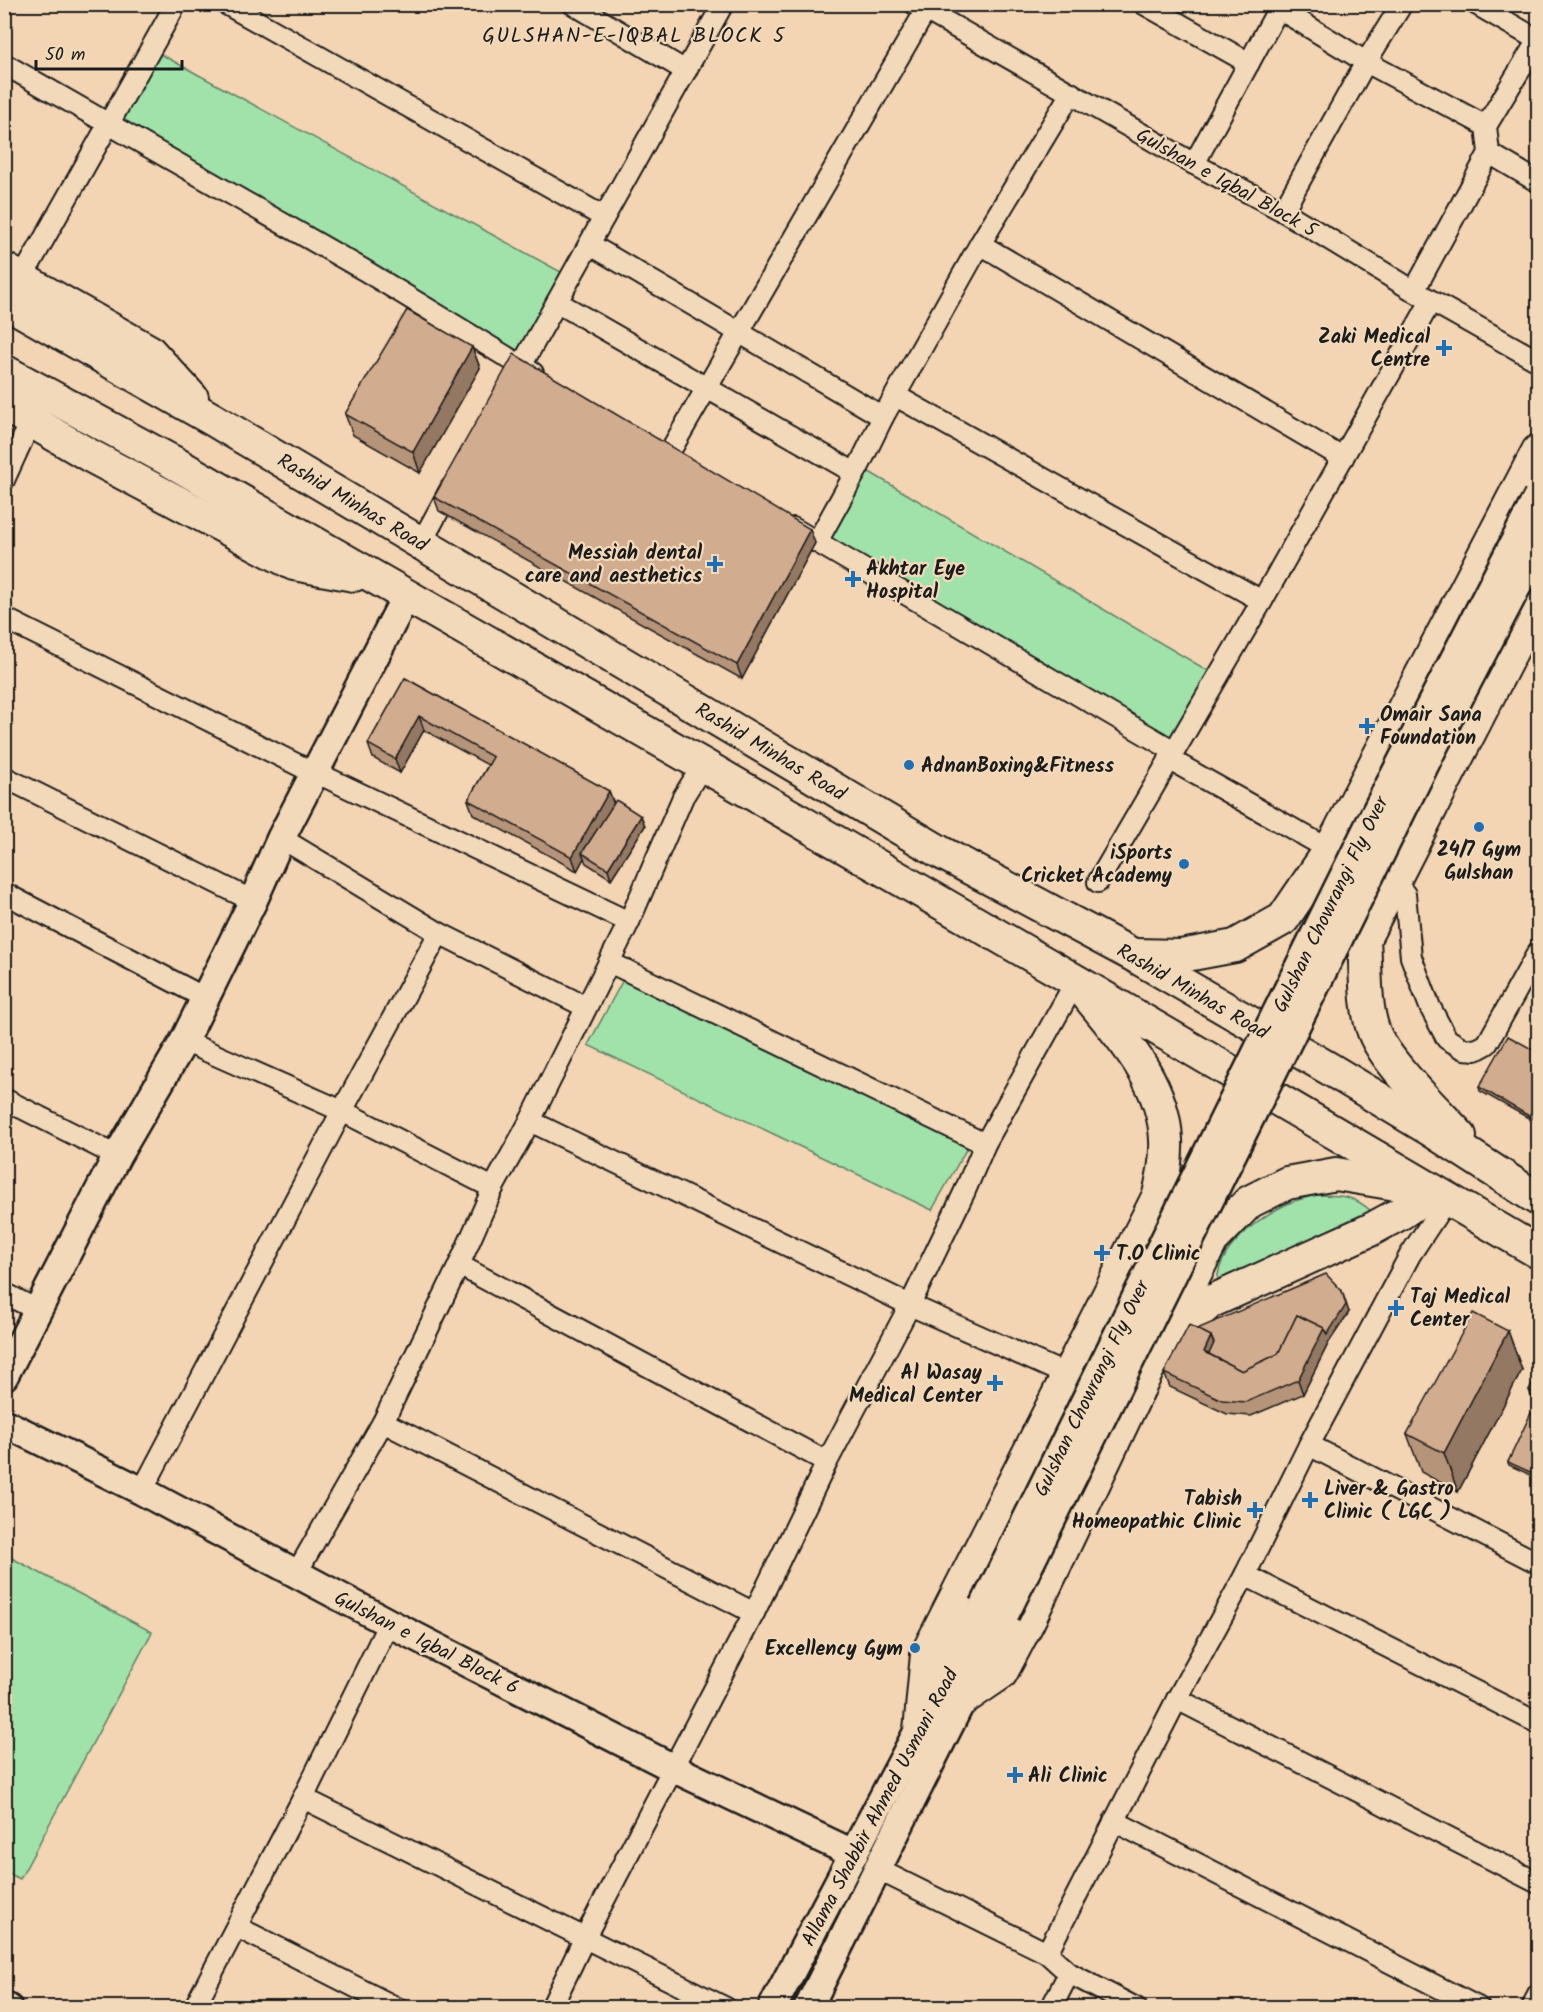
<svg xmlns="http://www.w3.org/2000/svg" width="1543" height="2012" font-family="Kalam,sans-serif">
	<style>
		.green { fill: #a1e2ab; stroke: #5e7f64; stroke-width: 1.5 }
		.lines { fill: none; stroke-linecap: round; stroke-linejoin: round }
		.street-casing { stroke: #1c1c1c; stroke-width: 24 }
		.secondary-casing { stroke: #1c1c1c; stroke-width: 32 }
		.primary-casing { stroke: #1c1c1c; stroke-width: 36 }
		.street { stroke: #f2d9ba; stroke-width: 20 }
		.secondary { stroke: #f2d9ba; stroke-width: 27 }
		.primary { stroke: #f2d9ba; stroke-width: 32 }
		.secondary-bridge-casing { stroke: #1c1c1c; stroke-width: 32; stroke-linecap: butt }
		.secondary-bridge { stroke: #f2d9ba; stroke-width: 27 }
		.wall { fill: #b5947a; stroke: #1c1c1c; stroke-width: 1.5 }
		.shaded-wall { fill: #937863; stroke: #1c1c1c; stroke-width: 1.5 }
		.building { fill: #d2ac8e; stroke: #1c1c1c; stroke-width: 1.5 }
		.poi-dot { fill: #1f6fb2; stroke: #f2d9ba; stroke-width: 2 }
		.labels { text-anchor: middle; stroke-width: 4.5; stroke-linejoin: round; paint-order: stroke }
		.street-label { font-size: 20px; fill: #1c1c1c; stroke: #f2d9ba }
		.poi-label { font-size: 20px; font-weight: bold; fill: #1c1c1c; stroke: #f2d9ba; text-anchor: start }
		.neighbourhood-label { font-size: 21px; letter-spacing: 1.5px; fill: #1c1c1c; stroke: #f2d9ba }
	</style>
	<rect width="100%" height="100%" fill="#f3d4b3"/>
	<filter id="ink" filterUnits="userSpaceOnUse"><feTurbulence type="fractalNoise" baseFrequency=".0167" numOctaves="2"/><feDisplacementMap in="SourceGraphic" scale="12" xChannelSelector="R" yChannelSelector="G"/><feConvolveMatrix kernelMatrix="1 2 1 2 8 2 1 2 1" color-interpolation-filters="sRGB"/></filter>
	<g filter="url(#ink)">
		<g class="green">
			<path d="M 151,49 L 570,277 L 520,368 L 109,123 Z"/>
			<path d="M 859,466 L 1217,676 L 1174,751 L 815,543 Z"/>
			<path d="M 624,978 L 969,1144 L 932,1210 L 588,1045 Z"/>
			<path d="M 1316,1195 C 1340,1196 1352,1194 1371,1211 L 1370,1223 L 1218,1287 C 1213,1252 1256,1219 1285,1205 C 1294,1200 1306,1198 1316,1195 Z"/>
			<path d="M 4,1554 L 152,1632 L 20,1879 L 4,1871 Z"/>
		</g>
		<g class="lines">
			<defs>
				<g id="street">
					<path d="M 226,4 L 604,217"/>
					<path d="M 573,4 L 686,71"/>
					<path d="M 915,4 L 1194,164 L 1283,211 L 1414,291 L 1538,361"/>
					<path d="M 1144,4 L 1249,63"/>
					<path d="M 1476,4 L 1538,40"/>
					<path d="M 1278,8 L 1366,62 L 1486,126"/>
					<path d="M 4,64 L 364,270 L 533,373"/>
					<path d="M 1489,153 L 1538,182"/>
					<path d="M 1194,164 L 1281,4"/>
					<path d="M 1283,211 L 1366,62 L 1402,4"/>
					<path d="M 589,244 L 883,417"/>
					<path d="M 980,244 L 1343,458"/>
					<path d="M 22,278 L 176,4"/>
					<path d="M 1414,291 L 1489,153 L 1486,126 L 1538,40"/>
					<path d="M 557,302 L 855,473"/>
					<path d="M 515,377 L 723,4"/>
					<path d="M 896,396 L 1262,601"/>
					<path d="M 669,453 L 926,10"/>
					<path d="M 4,480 L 31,421"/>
					<path d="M 793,528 L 1174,751"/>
					<path d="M 817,542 L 859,466 L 883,417 L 980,244 L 1071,93"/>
					<path d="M 421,543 L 451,488"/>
					<path d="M 4,618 L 314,773"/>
					<path d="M 1169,759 L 1339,855"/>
					<path d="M 315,772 L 629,922"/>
					<path d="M 4,777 L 253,901"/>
					<path d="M 281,838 L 439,933 L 586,1007"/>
					<path d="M 1384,878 L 1394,882 L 1405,894 L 1411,957 L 1430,1007 L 1447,1039 L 1464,1049 L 1476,1050 L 1487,1044 L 1538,952"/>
					<path d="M 1098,882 L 1262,601 L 1431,301"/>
					<path d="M 4,893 L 205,998"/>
					<path d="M 609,962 L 985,1144"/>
					<path d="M 184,1041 L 342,1111 L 493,1188"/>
					<path d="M 4,1099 L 117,1156"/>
					<path d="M 530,1121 L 910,1305 L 1067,1375"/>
					<path d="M 459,1265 L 827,1462"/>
					<path d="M 4,1293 L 37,1310"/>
					<path d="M 383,1422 L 754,1613"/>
					<path d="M 1309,1445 L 1538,1563"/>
					<path d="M 142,1491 L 342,1111 L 439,933"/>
					<path d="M 296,1574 L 383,1422 L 459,1265 L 493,1188 L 530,1121 L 629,922 L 683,797 L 703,765"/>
					<path d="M 1245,1575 L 1538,1723"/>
					<path d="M 1177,1699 L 1538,1883"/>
					<path d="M 303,1798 L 726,2008"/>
					<path d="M 1114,1821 L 1479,2008"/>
					<path d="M 877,1869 L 1047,1953 L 1069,1973 L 1136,2008"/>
					<path d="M 237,1927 L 397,2008"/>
					<path d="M 1047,1953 L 1177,1699 L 1245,1575 L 1309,1445 L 1410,1255 L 1447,1199"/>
					<path d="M 194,2008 L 303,1798 L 389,1623"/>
					<path d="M 551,2008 L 585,1937 L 754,1613 L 827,1462 L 910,1305 L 964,1193 L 985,1144 L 1076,981"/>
					<path d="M 1051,2008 L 1069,1973"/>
					<path d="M 1532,2008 L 1538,1994"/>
				</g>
				<g id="secondary">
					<path d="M 4,1376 L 117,1156 L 184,1041 L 253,901 L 281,838 L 406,596"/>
					<path d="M 4,1423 L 142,1491 L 389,1623 L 673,1768 L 854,1854"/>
					<path d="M 4,2006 L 8,2008"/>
					<path d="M 772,2008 L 984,1606"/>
					<path d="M 808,2008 L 1005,1614"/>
				</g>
				<g id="primary">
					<path d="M 4,269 L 149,351 L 192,398"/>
					<path d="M 4,301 L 212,419 L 940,852 L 1133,955 L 1328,1068 L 1431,1130 L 1538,1199"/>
					<path d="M 4,371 L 171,461 L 703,765 L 1076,981 L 1538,1252"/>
					<path d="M 4,405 L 89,455 L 294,564 L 354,575"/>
					<path d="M 1134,955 L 1181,956 L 1235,946 L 1283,919 L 1330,850 L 1538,451"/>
					<path d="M 1460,1136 C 1436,1110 1386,1063 1374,1032 C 1364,1007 1366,966 1364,939 L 1538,599"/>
					<path d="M 1171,1337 L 1210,1302 L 1370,1230 L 1401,1213 L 1433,1191"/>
					<path d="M 960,1701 L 1001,1673 L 1029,1620 L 1158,1348 L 1212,1240 L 1249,1202 L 1287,1183 L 1336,1174 L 1408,1186"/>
					<path d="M 920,1731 L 927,1654 L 1159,1195 C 1163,1177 1167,1159 1166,1140 C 1164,1083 1122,1038 1088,996"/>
				</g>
			</defs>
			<use href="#street" class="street-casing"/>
			<use href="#secondary" class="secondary-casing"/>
			<use href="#primary" class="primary-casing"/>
			<use href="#street" class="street"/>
			<use href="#secondary" class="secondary"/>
			<use href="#primary" class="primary"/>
			<defs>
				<g id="secondary-bridge">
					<path d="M 984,1606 L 1369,825 L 1538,496"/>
					<path d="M 1005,1614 L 1432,750 L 1538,546"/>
				</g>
			</defs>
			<use href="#secondary-bridge" class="secondary-bridge-casing"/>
			<use href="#secondary-bridge" class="secondary-bridge"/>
		</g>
		<g class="wall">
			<path d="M 472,347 L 480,368 L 420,473 L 353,435 L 345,414 Z"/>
			<path d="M 434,497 L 815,543 L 742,679 L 439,511 Z"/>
			<path d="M 405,678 L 609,791 L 614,803 L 641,816 L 645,826 L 611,879 L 586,863 L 584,858 L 577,871 L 473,814 L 468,800 L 488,765 L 424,730 L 400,773 L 373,758 L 368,744 Z"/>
			<path d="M 1539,1053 L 1539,1105 L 1530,1119 L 1480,1091 L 1479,1087 Z"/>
			<path d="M 1349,1312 L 1329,1342 L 1303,1394 L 1251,1416 L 1227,1414 L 1170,1387 L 1164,1373 L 1197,1329 Z"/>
			<path d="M 1508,1331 L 1522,1370 L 1458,1492 L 1421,1472 L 1407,1434 Z"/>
			<path d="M 1539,1371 L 1539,1412 L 1536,1410 L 1529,1390 Z"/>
			<path d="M 1539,1417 L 1539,1479 L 1509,1465 L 1508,1462 Z"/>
		</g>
		<g class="shaded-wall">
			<path d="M 472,347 L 480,368 L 420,473 L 413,452 Z"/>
			<path d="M 810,529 L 815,543 L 742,679 L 737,665 Z"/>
			<path d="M 419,716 L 424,730 L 400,773 L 395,759 Z"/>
			<path d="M 609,791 L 614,805 L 582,853 L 584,858 L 577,871 L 572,857 Z"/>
			<path d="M 641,816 L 645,826 L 611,879 L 608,869 Z"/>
			<path d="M 1539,1099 L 1539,1105 L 1530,1119 L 1529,1116 Z"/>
			<path d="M 1342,1291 L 1349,1312 L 1329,1342 L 1303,1394 L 1298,1380 Z"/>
			<path d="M 1508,1331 L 1522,1370 L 1458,1492 L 1444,1453 Z"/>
			<path d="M 1211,1336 L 1216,1350 L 1211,1361 L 1204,1352 Z"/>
		</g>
		<g class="building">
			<path d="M 407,310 L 472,347 L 413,452 L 345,414 Z"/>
			<path d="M 514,354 L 810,529 L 737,665 L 434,497 Z"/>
			<path d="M 405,678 L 609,791 L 572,857 L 468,800 L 493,757 L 419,716 L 395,759 L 368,744 Z"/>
			<path d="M 616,800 L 641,816 L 608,869 L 582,853 Z"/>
			<path d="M 1508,1036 L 1539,1053 L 1539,1099 L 1529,1116 L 1479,1087 Z"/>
			<path d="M 1326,1274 L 1342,1291 L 1346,1305 L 1327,1335 L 1324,1328 L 1297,1315 L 1278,1354 L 1242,1371 L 1209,1354 L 1214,1343 L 1211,1336 L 1197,1329 Z"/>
			<path d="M 1473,1313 L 1508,1331 L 1444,1453 L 1407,1434 Z"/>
			<path d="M 1297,1315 L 1324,1328 L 1298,1380 L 1246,1402 L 1222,1400 L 1164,1373 L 1189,1325 L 1211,1336 L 1204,1352 L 1242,1371 L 1278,1354 Z"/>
			<path d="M 1539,1371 L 1539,1395 L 1529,1390 Z"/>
			<path d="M 1531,1413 L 1539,1417 L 1539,1476 L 1508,1462 Z"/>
		</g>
	</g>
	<g class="poi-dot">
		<path d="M1441 339h6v6h6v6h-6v6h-6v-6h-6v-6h6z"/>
		<path d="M712 555h6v6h6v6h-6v6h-6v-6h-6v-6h6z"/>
		<path d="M850 570h6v6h6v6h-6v6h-6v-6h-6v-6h6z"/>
		<path d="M1364 717h6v6h6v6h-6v6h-6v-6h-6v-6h6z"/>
		<circle cx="909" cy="765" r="6"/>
		<circle cx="1479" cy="827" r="6"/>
		<circle cx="1184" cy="864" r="6"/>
		<path d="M1099 1244h6v6h6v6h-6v6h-6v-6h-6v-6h6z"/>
		<path d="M1393 1299h6v6h6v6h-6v6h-6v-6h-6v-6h6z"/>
		<path d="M992 1374h6v6h6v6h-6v6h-6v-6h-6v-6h6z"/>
		<path d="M1307 1491h6v6h6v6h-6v6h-6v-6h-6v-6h6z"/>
		<path d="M1252 1501h6v6h6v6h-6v6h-6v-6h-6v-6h6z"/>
		<circle cx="915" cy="1648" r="6"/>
		<path d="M1012 1766h6v6h6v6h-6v6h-6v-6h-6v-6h6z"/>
	</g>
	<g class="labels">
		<g class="street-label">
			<text transform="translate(1227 182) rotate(29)" y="7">Gulshan e Iqbal Block 5</text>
			<text transform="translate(353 502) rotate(31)" y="7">Rashid Minhas Road</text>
			<text transform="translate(771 751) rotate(31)" y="7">Rashid Minhas Road</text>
			<text transform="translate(1330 904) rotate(-64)" y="7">Gulshan Chowrangi Fly Over</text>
			<text transform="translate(1193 991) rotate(30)" y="7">Rashid Minhas Road</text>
			<text transform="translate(1091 1388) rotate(-64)" y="7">Gulshan Chowrangi Fly Over</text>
			<text transform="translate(427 1642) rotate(27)" y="7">Gulshan e Iqbal Block 6</text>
			<text transform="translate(879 1807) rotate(-62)" y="7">Allama Shabbir Ahmed Usmani Road</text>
		</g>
		<g class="poi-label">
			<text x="1430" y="343" text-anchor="end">Zaki Medical<tspan x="1430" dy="23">Centre</tspan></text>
			<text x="702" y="559" text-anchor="end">Messiah dental<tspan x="702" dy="23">care and aesthetics</tspan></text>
			<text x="866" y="575">Akhtar Eye<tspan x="866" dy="23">Hospital</tspan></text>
			<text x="1380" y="721">Omair Sana<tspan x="1380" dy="23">Foundation</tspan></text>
			<text x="921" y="772">AdnanBoxing&amp;Fitness</text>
			<text x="1479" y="856" text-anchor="middle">24/7 Gym<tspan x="1479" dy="23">Gulshan</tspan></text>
			<text x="1172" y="859" text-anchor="end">iSports<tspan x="1172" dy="23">Cricket Academy</tspan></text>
			<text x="1116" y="1260">T.O Clinic</text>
			<text x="1410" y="1303">Taj Medical<tspan x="1410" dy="23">Center</tspan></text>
			<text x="982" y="1379" text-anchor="end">Al Wasay<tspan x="982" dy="23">Medical Center</tspan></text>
			<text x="1324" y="1495">Liver &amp; Gastro<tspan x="1324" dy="23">Clinic ( LGC )</tspan></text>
			<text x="1242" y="1505" text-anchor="end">Tabish<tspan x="1242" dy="23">Homeopathic Clinic</tspan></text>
			<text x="903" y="1655" text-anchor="end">Excellency Gym</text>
			<text x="1028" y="1782">Ali Clinic</text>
		</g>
		<g class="neighbourhood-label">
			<text x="634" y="42">GULSHAN-E-IQBAL BLOCK 5</text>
		</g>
	</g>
	<rect width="1543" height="2012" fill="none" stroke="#f2d9ba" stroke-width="24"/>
	<rect x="12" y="12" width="1519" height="1988" fill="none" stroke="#1c1c1c" stroke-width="2" filter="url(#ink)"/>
	<path d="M36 60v9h146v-9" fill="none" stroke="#1c1c1c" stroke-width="3"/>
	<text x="45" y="60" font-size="18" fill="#1c1c1c" stroke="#f2d9ba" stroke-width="4.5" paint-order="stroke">50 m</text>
</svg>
